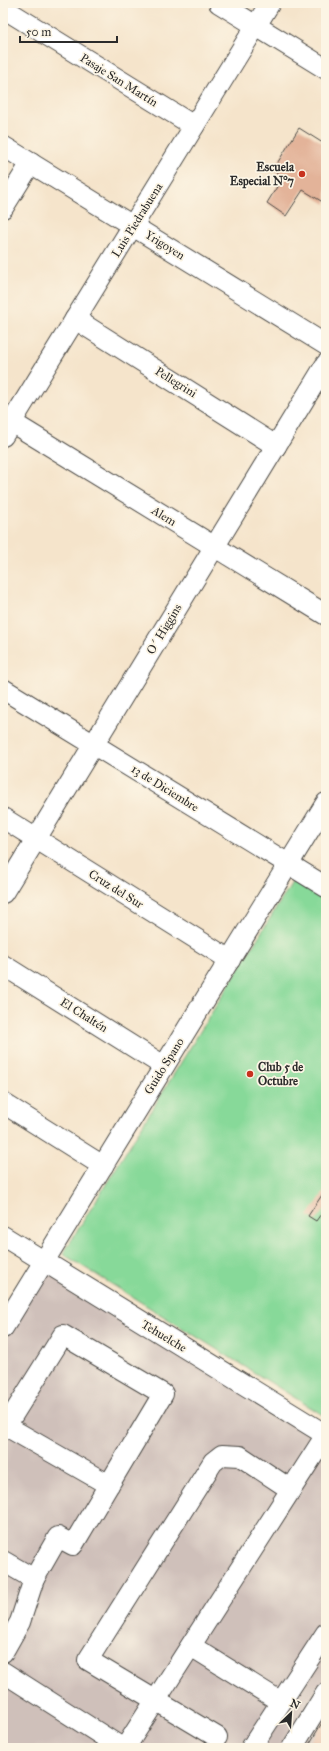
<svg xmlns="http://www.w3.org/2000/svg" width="329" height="1751" font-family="'IM FELL Great Primer',serif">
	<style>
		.industrial { fill: #cfc0ba }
		.green { fill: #87d999; stroke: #598262 }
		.building { fill: #e3b399 }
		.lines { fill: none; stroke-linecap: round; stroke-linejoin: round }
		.minor-casing { stroke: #494743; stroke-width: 22 }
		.minor { stroke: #fff; stroke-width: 20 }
		.poi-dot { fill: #c8321e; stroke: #fcf5e5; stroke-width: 1.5 }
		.labels { text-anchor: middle; stroke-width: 3.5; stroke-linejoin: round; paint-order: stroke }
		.street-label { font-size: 12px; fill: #2b2b2b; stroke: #fcf5e5 }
		.poi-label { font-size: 12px; font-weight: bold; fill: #2b2b2b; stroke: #fcf5e5; text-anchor: end }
	</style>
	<rect width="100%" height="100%" fill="#fcf5e5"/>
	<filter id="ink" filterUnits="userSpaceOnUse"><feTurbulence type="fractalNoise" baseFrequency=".025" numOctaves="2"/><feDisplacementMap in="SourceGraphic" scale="8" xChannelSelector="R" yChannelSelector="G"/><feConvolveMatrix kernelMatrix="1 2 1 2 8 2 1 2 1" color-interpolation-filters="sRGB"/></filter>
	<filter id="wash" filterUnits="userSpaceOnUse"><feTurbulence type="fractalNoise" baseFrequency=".012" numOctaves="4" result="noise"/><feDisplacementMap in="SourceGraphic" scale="16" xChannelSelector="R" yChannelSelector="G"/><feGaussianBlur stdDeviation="0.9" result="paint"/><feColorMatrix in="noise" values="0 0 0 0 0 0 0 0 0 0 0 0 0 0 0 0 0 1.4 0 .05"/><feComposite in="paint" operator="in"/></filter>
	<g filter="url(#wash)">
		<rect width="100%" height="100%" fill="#f5e4cb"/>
		<path class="industrial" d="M 44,1262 L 326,1435 L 326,1748 L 3,1748 L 3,1328 Z"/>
		<path class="green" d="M 296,876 L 326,894 L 326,1417 L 63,1254 Z"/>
		<g id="blocks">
			<g class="building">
				<path d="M 299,128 L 326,145 L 326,204 L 303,190 L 286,216 L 267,203 L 283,177 L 273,170 Z"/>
				<path d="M 326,1189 L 326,1207 L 316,1221 L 308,1216 Z"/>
				<path d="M 326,1716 L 326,1748 L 307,1748 Z"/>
			</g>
		</g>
	</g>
	<g filter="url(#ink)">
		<use href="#blocks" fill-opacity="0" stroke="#494743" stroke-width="1"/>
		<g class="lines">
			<defs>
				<g id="minor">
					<path d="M 219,3 L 326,69"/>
					<path d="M 3,8 L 194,126"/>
					<path d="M 3,146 L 326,345"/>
					<path d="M 3,208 L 31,163"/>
					<path d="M 75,319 L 276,446"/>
					<path d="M 3,417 L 326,615"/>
					<path d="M 3,436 L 270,3"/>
					<path d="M 3,689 L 326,887"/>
					<path d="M 3,818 L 230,960"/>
					<path d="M 3,893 L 326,364"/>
					<path d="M 3,965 L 164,1066"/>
					<path d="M 3,1103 L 103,1166"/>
					<path d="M 3,1236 L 326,1435"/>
					<path d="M 3,1328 L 326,803"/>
					<path d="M 3,1561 L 34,1579 L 58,1537 L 73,1545 L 163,1394 L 63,1335 L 6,1426 L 109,1485"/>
					<path d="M 191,1646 L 281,1702"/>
					<path d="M 3,1652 L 20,1622 L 34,1579"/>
					<path d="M 3,1672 L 122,1748"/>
					<path d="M 217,1737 L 88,1660 L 213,1462 L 222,1455 L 240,1456 L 290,1489"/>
					<path d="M 125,1748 L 326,1435"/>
					<path d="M 251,1748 L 326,1633"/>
					<path d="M 292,1748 L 326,1693"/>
				</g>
			</defs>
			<use href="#minor" class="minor-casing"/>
			<use href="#minor" class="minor"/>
		</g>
	</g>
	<g class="poi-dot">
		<circle cx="302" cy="174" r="4"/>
		<circle cx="250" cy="1074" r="4"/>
	</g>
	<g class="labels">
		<g class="street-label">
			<text transform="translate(119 80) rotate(32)" y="4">Pasaje San Martín</text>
			<text transform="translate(137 220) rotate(-58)" y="4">Luis Piedrabuena</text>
			<text transform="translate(165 245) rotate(32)" y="4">Yrigoyen</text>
			<text transform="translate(176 382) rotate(32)" y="4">Pellegrini</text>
			<text transform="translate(164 516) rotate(32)" y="4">Alem</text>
			<text transform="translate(164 629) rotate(-59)" y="4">O´ Higgins</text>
			<text transform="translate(165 788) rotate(32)" y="4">13 de Diciembre</text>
			<text transform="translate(116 889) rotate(32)" y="4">Cruz del Sur</text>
			<text transform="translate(84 1015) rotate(32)" y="4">El Chaltén</text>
			<text transform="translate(164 1066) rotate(-58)" y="4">Guido Spano</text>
			<text transform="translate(164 1336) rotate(31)" y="4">Tehuelche</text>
		</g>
		<g class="poi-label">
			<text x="294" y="171">Escuela<tspan x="294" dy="14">Especial N°7</tspan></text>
			<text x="258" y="1071" text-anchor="start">Club 5 de<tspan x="258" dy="14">Octubre</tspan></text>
		</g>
	</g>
	<rect width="329" height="1751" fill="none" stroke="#fcf5e5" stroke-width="16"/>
	<g transform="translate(291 1713) rotate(25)" stroke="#fcf5e5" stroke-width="3" paint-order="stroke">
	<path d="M0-3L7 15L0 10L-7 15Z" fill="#2b2b2b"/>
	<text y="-6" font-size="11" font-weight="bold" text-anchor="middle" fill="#2b2b2b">N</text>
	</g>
	<path d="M20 36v6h97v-6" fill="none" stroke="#2b2b2b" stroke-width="2"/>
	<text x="26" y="36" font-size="12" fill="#2b2b2b" stroke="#fcf5e5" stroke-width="3" paint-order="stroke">50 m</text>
</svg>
